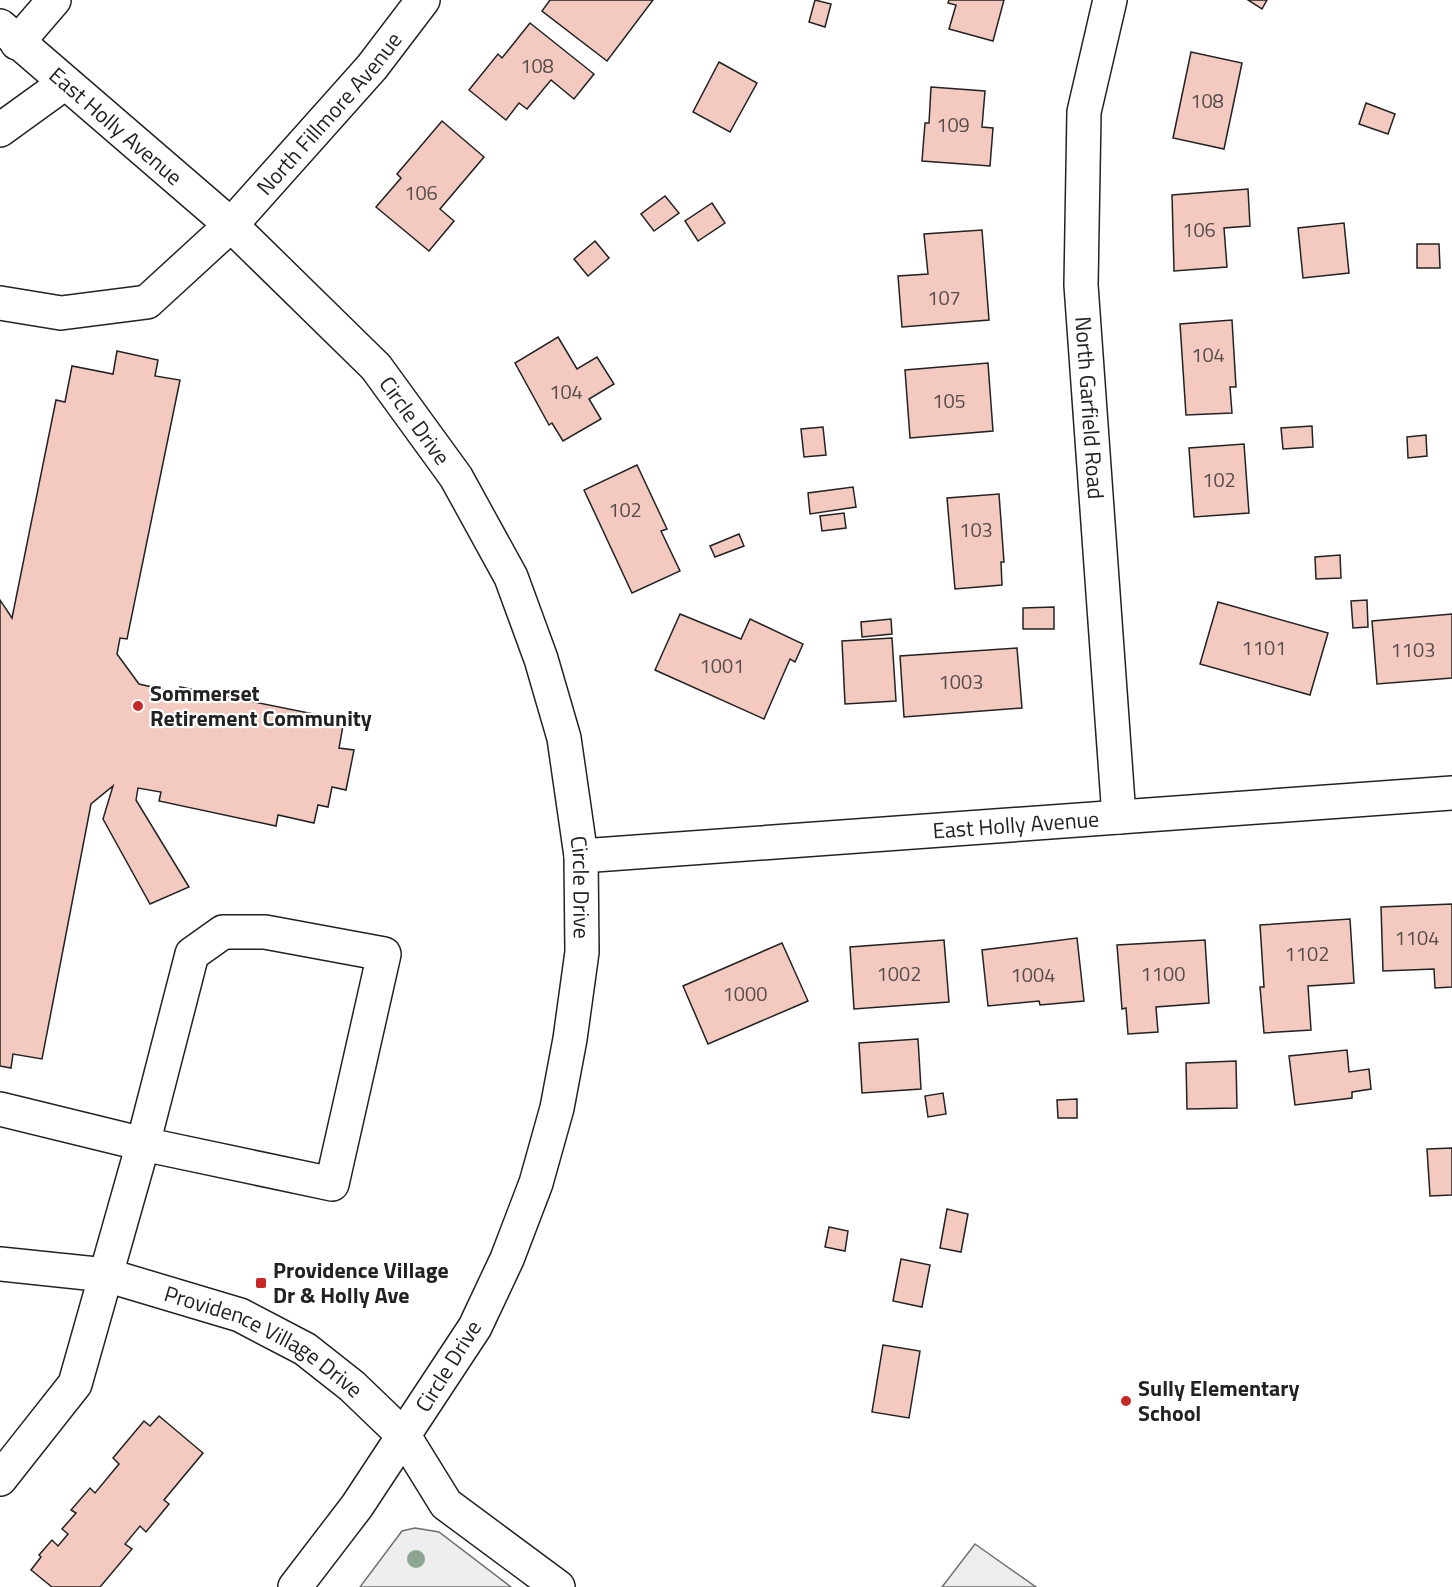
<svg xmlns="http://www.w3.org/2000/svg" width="1452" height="1587" font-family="'Titillium Web',sans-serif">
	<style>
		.green { fill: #eee; stroke: #6f6f6f; stroke-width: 1.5 }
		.parking { fill: #ededed; stroke: #6f6f6f; stroke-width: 1.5 }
		.building { fill: #f3c9c0; stroke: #222; stroke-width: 1.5 }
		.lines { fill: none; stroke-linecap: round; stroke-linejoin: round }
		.minor-casing { stroke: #222; stroke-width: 36 }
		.minor { stroke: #fff; stroke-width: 33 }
		.tree { fill: #8da692 }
		.poi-dot { fill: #c62828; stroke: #fff; stroke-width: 2 }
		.labels { text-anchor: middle; stroke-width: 4.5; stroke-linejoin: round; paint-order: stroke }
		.number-label { font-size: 20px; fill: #564c4a }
		.street-label { font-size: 22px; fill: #222; stroke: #fff }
		.poi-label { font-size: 22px; font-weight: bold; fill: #222; stroke: #fff; text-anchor: start }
	</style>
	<rect width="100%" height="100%" fill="#fff"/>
	<path class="green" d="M 415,1528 L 439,1532 L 511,1587 L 360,1587 L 402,1531 Z"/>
	<path class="parking" d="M 975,1544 L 1036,1587 L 942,1587 Z"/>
	<g class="building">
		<path d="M 550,0 L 653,0 L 607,61 L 542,11 Z"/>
		<path d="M 815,0 L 831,4 L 825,27 L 809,22 Z"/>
		<path d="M 949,0 L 1004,0 L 993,41 L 949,29 L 956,5 L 948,3 Z"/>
		<path d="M 1248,0 L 1267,0 L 1262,9 Z"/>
		<path d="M 530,23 L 594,74 L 574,99 L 551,80 L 527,109 L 519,103 L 506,120 L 469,90 L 498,54 L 502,58 Z"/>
		<path d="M 1191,52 L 1242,63 L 1224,149 L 1173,138 Z"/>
		<path d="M 719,62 L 757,83 L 730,132 L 693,112 Z"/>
		<path d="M 931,87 L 985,91 L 982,127 L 993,128 L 990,166 L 922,161 L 925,123 L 929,123 Z"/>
		<path d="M 1366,103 L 1395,114 L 1388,134 L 1359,124 Z"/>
		<path d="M 442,121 L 484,157 L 440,209 L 454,221 L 429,251 L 376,207 L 401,178 L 397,174 Z"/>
		<path d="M 1248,189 L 1250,226 L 1224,228 L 1227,267 L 1174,271 L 1172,195 Z"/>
		<path d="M 665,196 L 679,213 L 654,231 L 641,214 Z"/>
		<path d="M 712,203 L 725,223 L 698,241 L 685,221 Z"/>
		<path d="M 1344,223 L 1349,273 L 1303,278 L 1298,228 Z"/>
		<path d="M 982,230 L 989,320 L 902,327 L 898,276 L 928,274 L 924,234 Z"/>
		<path d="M 595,241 L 609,258 L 588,276 L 574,259 Z"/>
		<path d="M 1417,244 L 1439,244 L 1440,268 L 1417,268 Z"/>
		<path d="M 1232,320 L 1236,387 L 1230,387 L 1232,413 L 1186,415 L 1180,324 Z"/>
		<path d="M 558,337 L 577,369 L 597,357 L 614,384 L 589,399 L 601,419 L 563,441 L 552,423 L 549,425 L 515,363 Z"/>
		<path d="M 117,351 L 158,360 L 155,376 L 180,380 L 127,639 L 120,638 L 117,654 L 139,684 L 179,693 L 180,687 L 344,720 L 339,748 L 354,750 L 346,790 L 332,787 L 328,807 L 318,805 L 314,823 L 278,815 L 276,826 L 159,801 L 161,792 L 138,788 L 136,800 L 189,887 L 150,904 L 103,819 L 113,786 L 91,804 L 42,1059 L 13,1054 L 11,1068 L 0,1066 L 0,600 L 12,618 L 56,400 L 65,402 L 72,366 L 113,374 Z"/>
		<path d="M 988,363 L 993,431 L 910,438 L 905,370 Z"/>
		<path d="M 1312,426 L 1313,447 L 1283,449 L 1281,428 Z"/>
		<path d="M 823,427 L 826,455 L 804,457 L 801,429 Z"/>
		<path d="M 1426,435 L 1427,456 L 1408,458 L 1407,437 Z"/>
		<path d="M 1244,444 L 1249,513 L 1194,517 L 1189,448 Z"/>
		<path d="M 637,465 L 667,529 L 661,531 L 680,571 L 632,593 L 584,490 Z"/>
		<path d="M 853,487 L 856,507 L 810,514 L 808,493 Z"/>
		<path d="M 999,494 L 1004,562 L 1001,562 L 1002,585 L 955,589 L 947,498 Z"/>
		<path d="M 844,513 L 846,528 L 822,531 L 820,516 Z"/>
		<path d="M 739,534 L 744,546 L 715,557 L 710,546 Z"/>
		<path d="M 1340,555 L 1341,578 L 1316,579 L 1315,557 Z"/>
		<path d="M 1367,600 L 1368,627 L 1353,628 L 1351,601 Z"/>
		<path d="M 1218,602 L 1328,633 L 1310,695 L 1200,664 Z"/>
		<path d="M 1054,607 L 1054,629 L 1023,629 L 1023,608 Z"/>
		<path d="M 680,614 L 741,639 L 750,619 L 803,644 L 795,662 L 790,659 L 764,719 L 655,670 Z"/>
		<path d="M 1452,614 L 1452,678 L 1377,684 L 1372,621 Z"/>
		<path d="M 891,619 L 892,634 L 862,637 L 861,622 Z"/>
		<path d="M 892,638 L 896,701 L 845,704 L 842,641 Z"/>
		<path d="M 1017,648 L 1022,708 L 904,717 L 900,656 Z"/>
		<path d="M 1452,904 L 1452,987 L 1435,988 L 1434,969 L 1383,971 L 1381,907 Z"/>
		<path d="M 1350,919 L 1354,983 L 1308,986 L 1311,1030 L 1264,1033 L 1260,987 L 1264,987 L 1260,925 Z"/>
		<path d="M 1077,938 L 1084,1001 L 1040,1005 L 1039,1001 L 988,1006 L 982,950 Z"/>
		<path d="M 944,940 L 949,1002 L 854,1009 L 850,947 Z"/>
		<path d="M 1205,940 L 1209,1003 L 1156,1007 L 1158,1032 L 1128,1034 L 1126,1008 L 1122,1009 L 1117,945 Z"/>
		<path d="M 782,943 L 808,1001 L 708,1044 L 683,986 Z"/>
		<path d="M 918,1039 L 921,1089 L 862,1093 L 859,1043 Z"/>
		<path d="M 1347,1050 L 1349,1072 L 1369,1069 L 1371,1089 L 1352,1092 L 1352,1098 L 1295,1105 L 1289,1056 Z"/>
		<path d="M 1236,1061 L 1237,1108 L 1187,1109 L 1186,1063 Z"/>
		<path d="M 943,1093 L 946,1114 L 928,1117 L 925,1096 Z"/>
		<path d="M 1077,1099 L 1077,1118 L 1058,1118 L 1057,1100 Z"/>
		<path d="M 1452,1148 L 1452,1195 L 1430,1196 L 1427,1149 Z"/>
		<path d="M 947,1209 L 968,1214 L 961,1252 L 940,1248 Z"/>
		<path d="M 829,1227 L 848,1231 L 845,1251 L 825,1247 Z"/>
		<path d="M 901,1259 L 930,1265 L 922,1307 L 893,1301 Z"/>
		<path d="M 883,1345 L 920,1351 L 909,1418 L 872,1412 Z"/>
		<path d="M 159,1416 L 203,1453 L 164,1500 L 169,1504 L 146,1532 L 140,1526 L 125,1544 L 132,1549 L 100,1587 L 52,1587 L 31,1570 L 41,1557 L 39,1555 L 52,1540 L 58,1546 L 68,1534 L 62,1529 L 76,1513 L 71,1510 L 90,1488 L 95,1493 L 119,1464 L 113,1458 L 144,1421 L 150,1426 Z"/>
	</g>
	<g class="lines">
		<defs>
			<g id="minor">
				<path id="s1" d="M 1110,0 L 1084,112 L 1081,285 L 1119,817"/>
				<path id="s2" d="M 0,26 L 231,225 L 376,367 L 456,477 L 511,577 L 541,659 L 564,738 L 581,856 L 582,952 L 570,1039 L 557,1108 L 536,1183 L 507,1259 L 475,1327 L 357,1506 L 295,1587"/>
				<path d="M 17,43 L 54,0"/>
				<path d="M 0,130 L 65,83"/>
				<path id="s3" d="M 0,303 L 61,313 L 147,302 L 231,225 L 372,67 L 423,0"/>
				<path id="s4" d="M 581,856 L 1452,793"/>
				<path d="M 0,1109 L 143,1144 L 332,1184 L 384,954 L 265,932 L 223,932 L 192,954 L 143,1144 L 75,1384 L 0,1479"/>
				<path id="s5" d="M 0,1264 L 106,1275 L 240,1315 L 305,1349 L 352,1386 L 404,1436 L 446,1504 L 558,1587"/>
			</g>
		</defs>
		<use href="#minor" class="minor-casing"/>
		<use href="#minor" class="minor"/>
	</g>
	<circle class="tree" cx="416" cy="1559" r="9"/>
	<g class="poi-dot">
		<circle cx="138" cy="706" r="6"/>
		<rect x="255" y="1277" width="12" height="12" rx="3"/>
		<circle cx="1126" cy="1401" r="6"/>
	</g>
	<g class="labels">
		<g class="number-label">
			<text x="537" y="73">108</text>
			<text x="1207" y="108">108</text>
			<text x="953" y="132">109</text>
			<text x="421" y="200">106</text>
			<text x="1199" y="237">106</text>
			<text x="944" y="305">107</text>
			<text x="1208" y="362">104</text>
			<text x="566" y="399">104</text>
			<text x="949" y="408">105</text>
			<text x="1219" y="487">102</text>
			<text x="625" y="517">102</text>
			<text x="976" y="537">103</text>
			<text x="1264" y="655">1101</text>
			<text x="1413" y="657">1103</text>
			<text x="722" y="673">1001</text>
			<text x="961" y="689">1003</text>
			<text x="1417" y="945">1104</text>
			<text x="1307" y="961">1102</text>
			<text x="899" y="981">1002</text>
			<text x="1163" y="981">1100</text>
			<text x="1033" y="982">1004</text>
			<text x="745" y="1001">1000</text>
		</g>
		<g class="street-label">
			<text dy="8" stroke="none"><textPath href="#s3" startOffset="411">North Fillmore Avenue</textPath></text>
			<text dy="8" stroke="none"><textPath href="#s2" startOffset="153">East Holly Avenue</textPath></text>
			<text dy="8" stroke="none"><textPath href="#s1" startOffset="411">North Garfield Road</textPath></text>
			<text dy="8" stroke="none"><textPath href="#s2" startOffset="574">Circle Drive</textPath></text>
			<text dy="8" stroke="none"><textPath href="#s4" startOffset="436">East Holly Avenue</textPath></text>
			<text dy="8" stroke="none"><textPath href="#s2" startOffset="1078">Circle Drive</textPath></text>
			<text dy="8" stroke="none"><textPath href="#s5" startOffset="279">Providence Village Drive</textPath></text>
			<text transform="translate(448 1366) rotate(-58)" y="8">Circle Drive</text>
		</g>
		<g class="poi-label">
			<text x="150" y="701">Sommerset<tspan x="150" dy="25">Retirement Community</tspan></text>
			<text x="273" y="1278">Providence Village<tspan x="273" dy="25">Dr &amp; Holly Ave</tspan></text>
			<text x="1138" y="1396">Sully Elementary<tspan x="1138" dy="25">School</tspan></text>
		</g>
	</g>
</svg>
